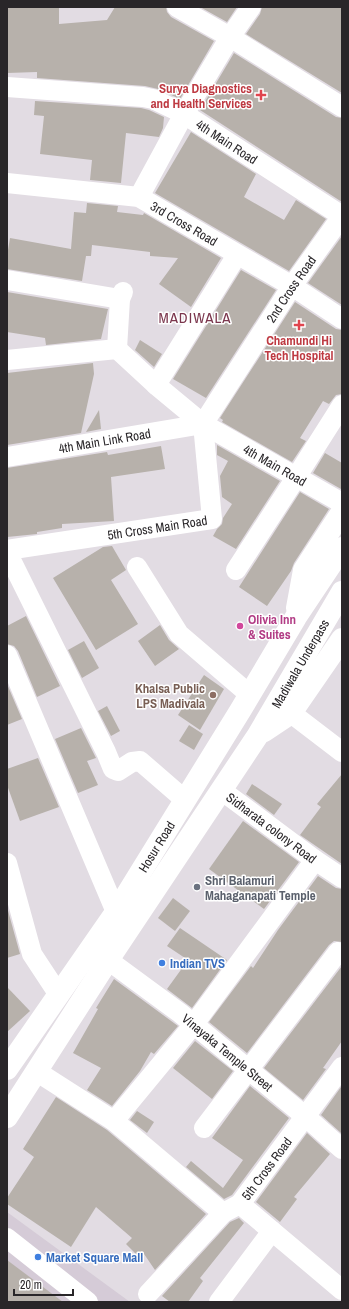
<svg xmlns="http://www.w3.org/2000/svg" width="349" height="1309" font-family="'Archivo Narrow',sans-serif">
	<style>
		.built { fill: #d5cbd7 }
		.building { fill: #b7b1ab }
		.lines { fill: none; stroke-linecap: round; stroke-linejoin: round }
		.minor { stroke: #fff; stroke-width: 20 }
		.major { stroke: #fff; stroke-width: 22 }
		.health-dot { fill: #e0444e; stroke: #fff; stroke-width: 1.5 }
		.hotel-dot { fill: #d1479c; stroke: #fff; stroke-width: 1.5 }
		.education-dot { fill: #8d6e63; stroke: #fff; stroke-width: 1.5 }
		.worship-dot { fill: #6b7280; stroke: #fff; stroke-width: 1.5 }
		.shop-dot { fill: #3f7fe0; stroke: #fff; stroke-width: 1.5 }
		.labels { text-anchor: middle; stroke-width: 3; stroke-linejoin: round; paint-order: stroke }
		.health-label { font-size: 13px; font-weight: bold; fill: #be3a42; stroke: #fff; text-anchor: end }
		.street-label { font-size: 13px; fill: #292629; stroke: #fff }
		.hotel-label { font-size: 13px; font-weight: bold; fill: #b23c85; stroke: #fff; text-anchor: start }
		.education-label { font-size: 13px; font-weight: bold; fill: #785e54; stroke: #fff; text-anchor: end }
		.worship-label { font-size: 13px; font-weight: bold; fill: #5b616d; stroke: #fff; text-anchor: start }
		.shop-label { font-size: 13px; font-weight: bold; fill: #366cbe; stroke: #fff; text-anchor: start }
		.quarter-label { font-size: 15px; letter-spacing: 1px; fill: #7b364d; stroke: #fff }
	</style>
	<rect width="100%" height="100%" fill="#e2dce3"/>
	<path class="built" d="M 7,1212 L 130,1302 L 7,1302 Z"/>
	<g class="building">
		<path d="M 7,7 L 59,7 L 59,24 L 107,20 L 115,7 L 166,7 L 167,12 L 171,17 L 214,41 L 180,99 L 158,89 L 145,86 L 37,78 L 37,72 L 7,73 Z"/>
		<path d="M 200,7 L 237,7 L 227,22 Z"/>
		<path d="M 262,7 L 342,7 L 342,93 L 246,34 L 260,14 Z"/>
		<path d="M 234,53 L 336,117 L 342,118 L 342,202 L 200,110 Z"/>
		<path d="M 35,101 L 141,108 L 149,110 L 164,117 L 163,128 L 159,137 L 126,133 L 121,183 L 90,180 L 92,160 L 40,154 L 44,116 L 34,115 Z"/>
		<path d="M 191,132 L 256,174 L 244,197 L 284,220 L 296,200 L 326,219 L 289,271 L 155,193 Z"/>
		<path d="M 87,203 L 118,206 L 117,212 L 143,215 L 144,213 L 221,258 L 191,307 L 159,284 L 178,258 L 150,256 L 150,252 L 92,245 L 91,256 L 86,256 L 82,281 L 7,269 L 7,256 L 10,238 L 71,249 L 74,212 L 86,213 Z"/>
		<path d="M 342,236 L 342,305 L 308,283 Z"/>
		<path d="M 241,270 L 276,290 L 206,398 L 173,379 Z"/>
		<path d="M 7,292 L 108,309 L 101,339 L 46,345 L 45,338 L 7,332 Z"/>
		<path d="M 295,302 L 336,329 L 342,330 L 342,394 L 336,395 L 329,404 L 323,401 L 300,438 L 306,441 L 292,462 L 222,422 L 223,420 L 220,418 Z"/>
		<path d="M 140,340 L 162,354 L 154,367 L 135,350 Z"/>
		<path d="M 93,363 L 94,374 L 81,433 L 7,445 L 7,373 Z"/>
		<path d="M 99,410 L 101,429 L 86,432 Z"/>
		<path d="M 217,445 L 280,481 L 236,549 L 213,536 L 217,529 L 222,524 L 223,518 L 232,504 L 222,497 L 220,476 L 228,461 L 217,455 Z"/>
		<path d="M 161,446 L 165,469 L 111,477 L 114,521 L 62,524 L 62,528 L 37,532 L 37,534 L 7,537 L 7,468 L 107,452 L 108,455 Z"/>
		<path d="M 325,453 L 342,463 L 341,489 L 313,473 Z"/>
		<path d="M 300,492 L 329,509 L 294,563 L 291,571 L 267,606 L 239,587 Z"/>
		<path d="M 112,546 L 126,570 L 111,580 L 138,624 L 96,650 L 53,578 L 103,547 Z"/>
		<path d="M 26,616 L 60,686 L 37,697 L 18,651 L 14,646 L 7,644 L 7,626 Z"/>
		<path d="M 160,625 L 169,640 L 179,649 L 155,666 L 138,641 Z"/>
		<path d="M 84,641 L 99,668 L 82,678 L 68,650 Z"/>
		<path d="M 204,675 L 224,689 L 200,730 L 178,715 Z"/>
		<path d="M 7,684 L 22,719 L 7,725 Z"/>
		<path d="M 107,706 L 120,731 L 111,736 L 98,711 Z"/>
		<path d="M 189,725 L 203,734 L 194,750 L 179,741 Z"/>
		<path d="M 81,728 L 96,758 L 87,761 L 98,785 L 78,793 L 55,739 Z"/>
		<path d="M 38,758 L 59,807 L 20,821 L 7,785 L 7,769 Z"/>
		<path d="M 342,774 L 342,864 L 300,835 L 321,807 L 317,804 Z"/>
		<path d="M 252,784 L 282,804 L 274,815 L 246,794 Z"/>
		<path d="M 243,821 L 299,862 L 264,909 L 209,869 Z"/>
		<path d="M 318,876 L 336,888 L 342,889 L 342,942 L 334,941 L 329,945 L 247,1053 L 209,1022 L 251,966 L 253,968 L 278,930 Z"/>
		<path d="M 173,898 L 190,911 L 175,931 L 158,918 Z"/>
		<path d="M 7,907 L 20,954 L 7,958 Z"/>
		<path d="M 180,928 L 227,960 L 192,1008 L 167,989 L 188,960 L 167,946 Z"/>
		<path d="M 342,966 L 342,1041 L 323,1068 L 326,1069 L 303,1100 L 264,1068 Z"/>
		<path d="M 114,979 L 178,1026 L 154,1054 L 151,1052 L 140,1071 L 112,1106 L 87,1090 L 101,1068 L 73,1053 L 98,1009 L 96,1008 Z"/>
		<path d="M 7,987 L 30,1011 L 7,1032 Z"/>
		<path d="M 195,1041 L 233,1071 L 212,1099 L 173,1068 Z"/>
		<path d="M 250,1086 L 289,1118 L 232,1195 L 224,1199 L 186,1167 L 191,1161 L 223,1188 L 243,1160 L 212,1138 Z"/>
		<path d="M 341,1087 L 342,1131 L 341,1133 L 321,1115 Z"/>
		<path d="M 56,1097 L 107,1130 L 206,1214 L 155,1270 L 142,1251 L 137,1255 L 126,1244 L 132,1238 L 96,1207 L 71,1247 L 7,1204 L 7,1198 L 34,1157 L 23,1149 Z"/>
		<path d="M 137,1111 L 154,1122 L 147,1133 L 130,1120 Z"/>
		<path d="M 307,1133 L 330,1154 L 294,1197 L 297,1199 L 280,1222 L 256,1202 Z"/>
		<path d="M 239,1218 L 244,1223 L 200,1278 L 203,1281 L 188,1302 L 170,1302 L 162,1296 L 230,1222 Z"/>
		<path d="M 7,1260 L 63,1302 L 7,1302 Z"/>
	</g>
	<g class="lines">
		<g class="minor">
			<path d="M 177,7 L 230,37 L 342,107"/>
			<path id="s1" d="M 7,87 L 143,97 L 153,99 L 184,114 L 342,216"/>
			<path id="s2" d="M 7,183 L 139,197 L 292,286 L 342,319"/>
			<path d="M 139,197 L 184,114 L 230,37 L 251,7"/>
			<path d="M 7,280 L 120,299"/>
			<path id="s3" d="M 117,349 L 156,385 L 203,424 L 342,503"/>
			<path d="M 117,349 L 120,299 L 123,292"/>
			<path d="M 7,360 L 117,349"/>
			<path d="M 156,385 L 237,255"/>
			<path id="s4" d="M 203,424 L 292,286 L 342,216"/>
			<path id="s5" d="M 7,457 L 203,424"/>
			<path id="s6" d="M 7,550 L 212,519 L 203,424"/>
			<path d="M 7,552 L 106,752 L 113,769 L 118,771 L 132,762 L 140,761 L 185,800"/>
			<path d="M 137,567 L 179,634 L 250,695"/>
			<path d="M 236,570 L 297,476 L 342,405"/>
			<path d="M 7,655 L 116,912"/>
			<path d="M 291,713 L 342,752"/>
			<path id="s7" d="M 221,790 L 315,860 L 342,878"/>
			<path d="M 7,863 L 32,954 L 59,995"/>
			<path id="s8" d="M 108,960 L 180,1013 L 306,1117 L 342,1149"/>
			<path d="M 36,1071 L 114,1121 L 223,1213"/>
			<path d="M 114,1121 L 194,1024 L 315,860"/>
			<path d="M 204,1128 L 338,952"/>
			<path d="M 240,1204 L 342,1290"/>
			<path d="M 7,1238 L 88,1302"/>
			<path id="s9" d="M 148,1294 L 223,1213 L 240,1204 L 342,1067"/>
			<path d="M 219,1302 L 272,1231"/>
		</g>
		<g class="major">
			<path d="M 297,608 L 304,570 L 342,512"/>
			<path d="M 264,731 L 291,713 L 342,639"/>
			<path id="s10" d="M 7,1069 L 116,912 L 240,711 L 296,617 L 342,548"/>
			<path id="s11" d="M 7,1117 L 108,960 L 258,735 L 342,592"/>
		</g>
	</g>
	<g class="health-dot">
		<path d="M259 89h4v4h4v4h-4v4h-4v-4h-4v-4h4z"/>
		<path d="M297 319h4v4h4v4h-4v4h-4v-4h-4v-4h4z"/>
	</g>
	<circle class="hotel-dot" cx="240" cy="626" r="4"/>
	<circle class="education-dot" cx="213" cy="695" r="4"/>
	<circle class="worship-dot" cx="197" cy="887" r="4"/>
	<g class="shop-dot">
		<circle cx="162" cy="963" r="4"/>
		<circle cx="38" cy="1257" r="4"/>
	</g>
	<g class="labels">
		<g class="health-label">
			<text x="252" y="93">Surya Diagnostics<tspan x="252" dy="15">and Health Services</tspan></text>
			<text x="299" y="345" text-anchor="middle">Chamundi Hi<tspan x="299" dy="15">Tech Hospital</tspan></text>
		</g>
		<g class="street-label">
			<text dy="5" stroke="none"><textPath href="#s1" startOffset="232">4th Main Road</textPath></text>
			<text dy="5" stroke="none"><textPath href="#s2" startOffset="185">3rd Cross Road</textPath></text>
			<text dy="5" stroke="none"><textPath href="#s4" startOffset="161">2nd Cross Road</textPath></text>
			<text dy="5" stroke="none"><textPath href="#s5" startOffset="99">4th Main Link Road</textPath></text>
			<text dy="5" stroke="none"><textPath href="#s3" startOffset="197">4th Main Road</textPath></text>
			<text dy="5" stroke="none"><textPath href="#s6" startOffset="152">5th Cross Main Road</textPath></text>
			<text dy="5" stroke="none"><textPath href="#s11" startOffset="540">Madiwala Underpass</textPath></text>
			<text dy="5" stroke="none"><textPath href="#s7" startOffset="63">Sidharata colony Road</textPath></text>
			<text dy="5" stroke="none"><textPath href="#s10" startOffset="268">Hosur Road</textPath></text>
			<text dy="5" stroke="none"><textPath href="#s8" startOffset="151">Vinayaka Temple Street</textPath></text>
			<text dy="5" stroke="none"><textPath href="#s9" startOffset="174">5th Cross Road</textPath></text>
		</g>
		<g class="hotel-label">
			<text x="248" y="624">Olivia Inn<tspan x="248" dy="15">&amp; Suites</tspan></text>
		</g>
		<g class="education-label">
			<text x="205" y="693">Khalsa Public<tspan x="205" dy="15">LPS Madivala</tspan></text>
		</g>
		<g class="worship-label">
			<text x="205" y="885">Shri Balamuri<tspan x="205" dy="15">Mahaganapati Temple</tspan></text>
		</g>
		<g class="shop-label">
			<text x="170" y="968">Indian TVS</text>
			<text x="46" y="1262">Market Square Mall</text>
		</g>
		<g class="quarter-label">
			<text x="195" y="323">MADIWALA</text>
		</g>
	</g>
	<rect width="349" height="1309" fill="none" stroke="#292629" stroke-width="16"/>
	<path d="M14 1289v6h59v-6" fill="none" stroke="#292629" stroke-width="2"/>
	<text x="20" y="1289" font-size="12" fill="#292629" stroke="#ffffff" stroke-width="3" paint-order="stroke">20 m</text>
</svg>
